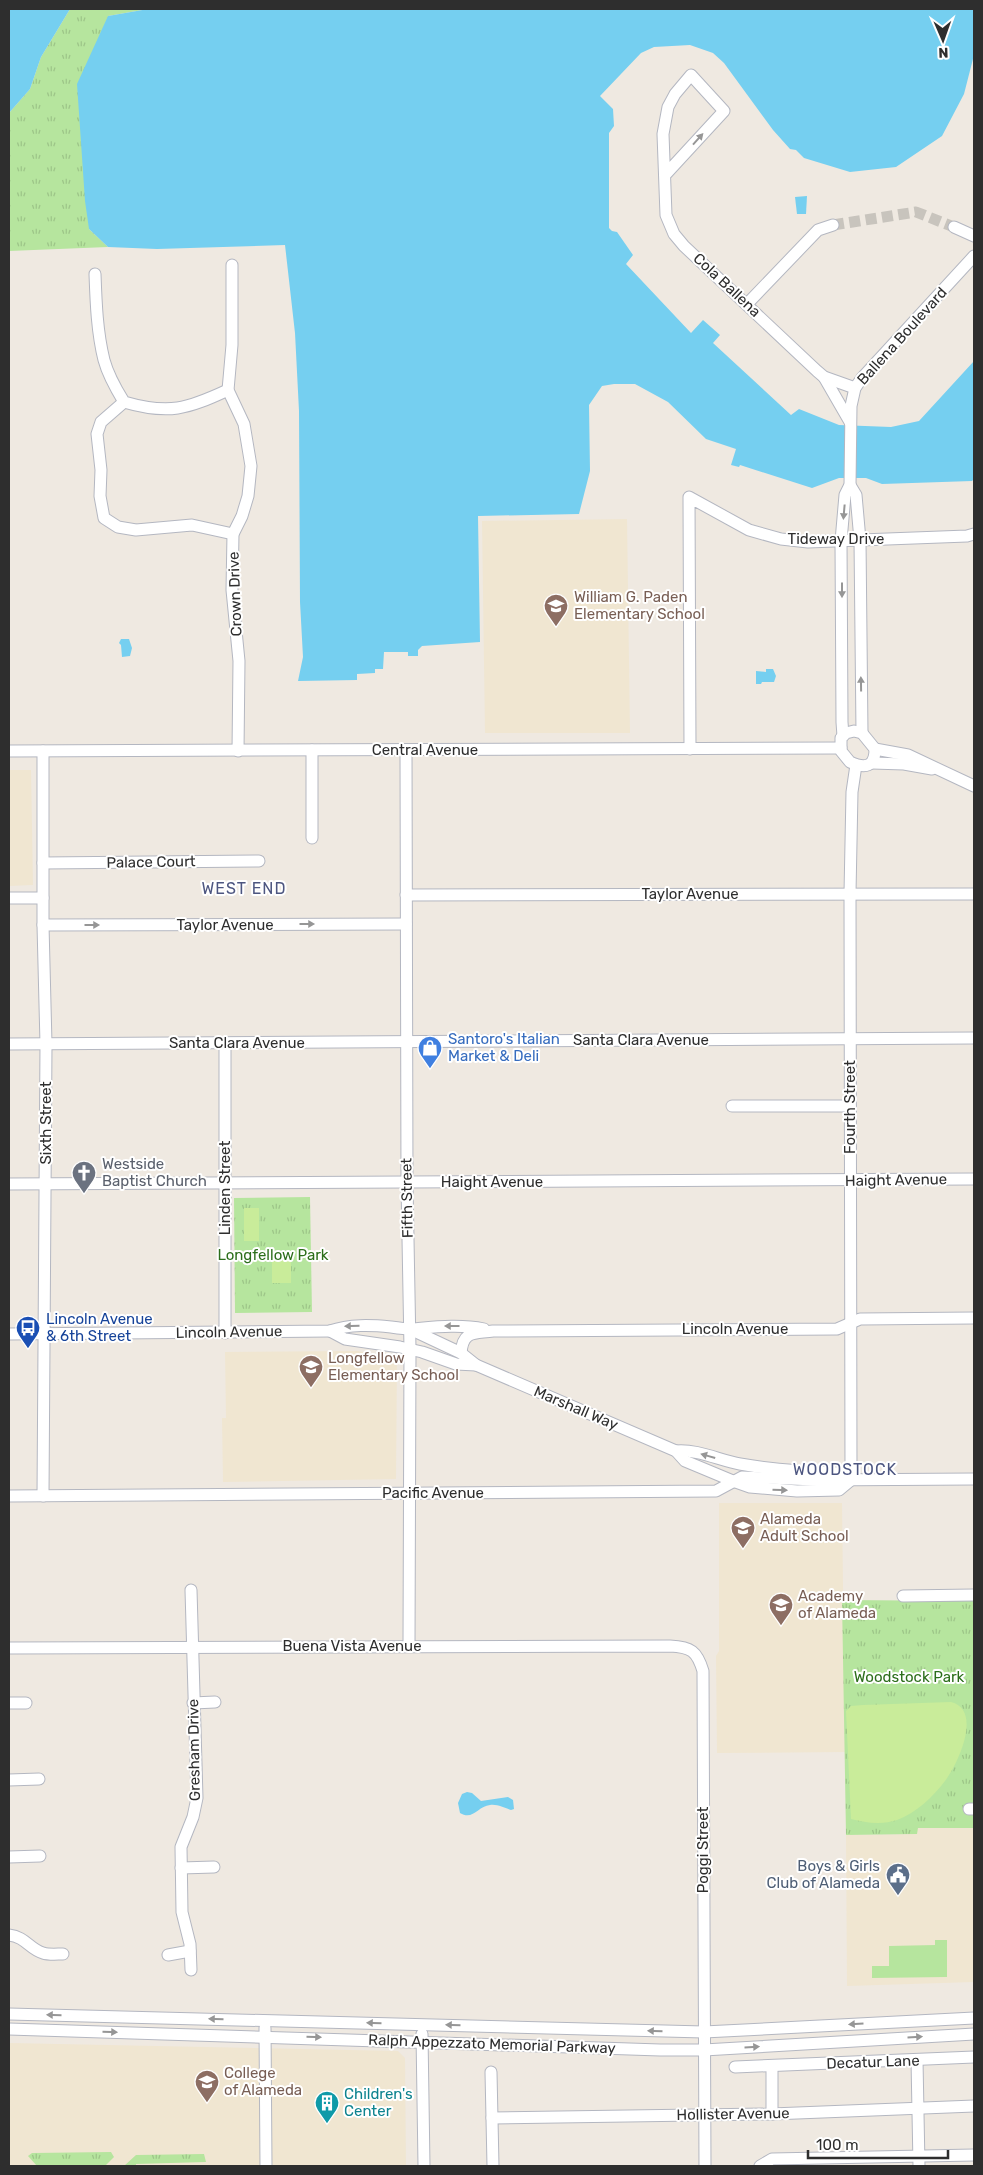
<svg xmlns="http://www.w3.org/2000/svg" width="983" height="2175" font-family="Rubik,sans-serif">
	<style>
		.education { fill: #f0e6d1 }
		.grass { fill: url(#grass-tufts) }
		.garden { fill: #b6e59e }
		.pitch { fill: #c9ec9a }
		.water { fill: #75cff0 }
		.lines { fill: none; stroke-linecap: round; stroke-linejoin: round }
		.minor-tunnel { stroke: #c8c4bd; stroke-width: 11; stroke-dasharray: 11 5.5; stroke-linecap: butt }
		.minor-casing { stroke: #b4b7c1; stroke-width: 13 }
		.minor { stroke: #fff; stroke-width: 11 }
		.oneway { fill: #969696 }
		.labels { text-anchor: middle; stroke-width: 4; stroke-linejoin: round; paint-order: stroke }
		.street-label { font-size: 15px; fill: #2e2e2e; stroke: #fff }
		.education-label { font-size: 15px; fill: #785e54; stroke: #fff; text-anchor: start }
		.shop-label { font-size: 15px; fill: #366cbe; stroke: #fff; text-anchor: start }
		.worship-label { font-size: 15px; fill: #5b616d; stroke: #fff; text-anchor: start }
		.park-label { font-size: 15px; fill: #2c6e1b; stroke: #fff }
		.transit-label { font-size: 15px; fill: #164399; stroke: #fff; text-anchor: start }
		.service-label { font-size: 15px; fill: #4e5e75; stroke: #fff; text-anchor: end }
		.culture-label { font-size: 15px; fill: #0d838f; stroke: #fff; text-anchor: start }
		.neighbourhood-label { font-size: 16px; letter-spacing: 1px; fill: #4d5680; stroke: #fff }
	</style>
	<defs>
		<pattern id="grass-tufts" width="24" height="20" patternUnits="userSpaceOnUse" patternTransform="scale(1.25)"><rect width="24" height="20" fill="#b6e59e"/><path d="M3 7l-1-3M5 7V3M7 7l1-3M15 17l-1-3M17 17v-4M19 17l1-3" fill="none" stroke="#9dc588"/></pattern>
	</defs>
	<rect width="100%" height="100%" fill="#efe9e1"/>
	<g class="education">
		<path d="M 627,519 L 630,733 L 485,733 L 482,521 Z"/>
		<path d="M 9,770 L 31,770 L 33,885 L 9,886 Z"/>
		<path d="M 357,1351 L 397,1358 L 396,1479 L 223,1482 L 222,1418 L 226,1418 L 225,1352 Z"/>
		<path d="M 719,1503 L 842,1503 L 845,1752 L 717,1753 L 716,1656 L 719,1651 Z"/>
		<path d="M 918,1828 L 974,1828 L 974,1982 L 847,1986 L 846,1835 L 916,1834 Z"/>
		<path d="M 9,2043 L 398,2051 L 405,2058 L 406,2166 L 9,2166 Z"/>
	</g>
	<g class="grass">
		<path d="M 70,9 L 148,9 L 108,16 L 89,229 L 108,247 L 9,251 L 9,113 L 30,89 L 41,57 Z"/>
		<path d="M 310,1197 L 312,1312 L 235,1313 L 234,1198 Z"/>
		<path d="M 842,1600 L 974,1601 L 974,1828 L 918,1828 L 917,1834 L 846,1835 Z"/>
		<path d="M 111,2152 L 114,2157 L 105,2166 L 37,2166 L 28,2156 L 32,2153 Z"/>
		<path d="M 204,2154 L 206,2162 L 136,2164 L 136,2166 L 124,2166 L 136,2155 Z"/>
	</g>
	<path class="garden" d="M 935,1940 L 947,1940 L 947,1977 L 872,1978 L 872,1966 L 889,1966 L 889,1946 L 935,1945 Z"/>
	<g class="pitch">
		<rect x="244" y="1208" width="15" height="33"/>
		<rect x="272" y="1252" width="19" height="31"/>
		<path d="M 951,1702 C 983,1710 958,1764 945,1781 C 933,1797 916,1813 897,1820 C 883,1825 865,1823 851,1819 L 846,1711 L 851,1706 L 863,1705 Z"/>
	</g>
	<g class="water">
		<path d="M 9,9 L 70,9 L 41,57 L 30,89 L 9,113 Z"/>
		<path d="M 148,9 L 974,9 L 974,55 L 964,94 L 942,136 L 896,167 L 850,172 L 804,158 L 796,150 L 790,149 L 773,130 L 724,63 L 713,53 L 690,45 L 654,47 L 641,53 L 600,96 L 613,109 L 614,126 L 609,133 L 609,228 L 612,231 L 617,232 L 633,255 L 626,264 L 691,333 L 703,320 L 720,335 L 713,343 L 791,415 L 799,409 L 839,425 L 891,427 L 919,421 L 974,361 L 974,479 L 972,481 L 882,484 L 866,478 L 839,478 L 812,488 L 740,465 L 739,467 L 731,465 L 736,449 L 706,439 L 668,402 L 635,384 L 614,384 L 602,386 L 589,405 L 590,471 L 579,514 L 478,516 L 480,642 L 422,646 L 418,650 L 418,656 L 408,656 L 408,652 L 384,652 L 383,669 L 375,669 L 375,673 L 357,674 L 357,680 L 298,681 L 303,657 L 300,602 L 299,411 L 295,333 L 285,245 L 157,249 L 108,247 L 89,229 L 85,201 L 77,84 L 108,16 Z"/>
		<path d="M 807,196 L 806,214 L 797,214 L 795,197 Z"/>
		<path d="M 121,639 L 129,639 L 132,648 L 130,656 L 122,657 L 121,645 L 119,643 Z"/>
		<path d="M 766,669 L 773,669 L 776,676 L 774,682 L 762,682 L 761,684 L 756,684 L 756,671 L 766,672 Z"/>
		<path d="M 467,1792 L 472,1793 L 481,1801 L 508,1797 L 513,1800 L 514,1809 L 511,1810 C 504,1808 498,1804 490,1805 C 478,1806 473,1821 460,1813 L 458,1803 L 462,1794 Z"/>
	</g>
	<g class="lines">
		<path class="minor-tunnel" d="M 833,225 L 916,212 L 954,227"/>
		<defs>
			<g id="minor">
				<path d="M 665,175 L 724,111 L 691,75 L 675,94 L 668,107 L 663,134 L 666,215 L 674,234 L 684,246 L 817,371 L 824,377 L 855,388"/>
				<path d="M 954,227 L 974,236"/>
				<path d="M 232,265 L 232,345 L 228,390 L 244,424 L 251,466 L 248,496 L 242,516 L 233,534 L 232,590 L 239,661 L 238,751"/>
				<path d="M 95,274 C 96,302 97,332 104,360 C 108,375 116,389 124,402 C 169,415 187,409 228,390"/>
				<path d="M 747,304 L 818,230 L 833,225"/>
				<path d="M 824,377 L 850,422"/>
				<path d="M 124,402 L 101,422 L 97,434 L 101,470 L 100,496 L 104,518 L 118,527 L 136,530 L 192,525 L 233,534"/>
				<path d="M 850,485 L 856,495 L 860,540 L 862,733"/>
				<path d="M 854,731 L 862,733 L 875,749 C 875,767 865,769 850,762 L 841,751 L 841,738 L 846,733 Z"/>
				<path d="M 843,736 L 842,722 L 841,541 L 845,495 L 850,485 L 851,406 L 855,388 L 862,378 L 974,256"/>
				<path d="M 690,749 L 689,497 L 749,530 L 781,539 L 808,542 L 967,536 L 974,534"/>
				<path d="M 875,749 L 908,755 L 974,786"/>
				<path d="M 312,750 L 312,838"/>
				<path d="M 406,750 L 407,1183 L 410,1349 L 409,1646"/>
				<path d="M 9,751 L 841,748"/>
				<path d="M 43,751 L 43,925 L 46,1044 L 43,1496"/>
				<path d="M 872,763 L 904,764 L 932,769"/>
				<path d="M 43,863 L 259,861"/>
				<path d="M 406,895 L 974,894"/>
				<path d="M 9,898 L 43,898"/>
				<path d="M 43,925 L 406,924"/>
				<path d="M 225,1043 L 225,1333"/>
				<path d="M 9,1044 L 974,1038"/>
				<path d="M 732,1106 L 850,1106"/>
				<path d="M 9,1184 L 974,1179"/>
				<path d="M 410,1329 L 461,1353 L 476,1365 L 676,1451 L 685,1461 L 733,1481 L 750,1487 L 797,1491 L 839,1490 L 851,1480"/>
				<path d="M 330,1331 L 345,1339 L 400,1347 L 422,1352 L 456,1364 L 476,1365"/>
				<path d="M 9,1334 L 330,1331 C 350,1324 371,1325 391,1327 C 398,1328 405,1329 411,1329 C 435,1327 460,1324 484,1329"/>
				<path d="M 461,1353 C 463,1330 474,1334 493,1331 L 837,1329 L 860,1319 L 974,1318"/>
				<path d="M 676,1451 C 697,1449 719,1460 740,1464 C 773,1470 806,1472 840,1473"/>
				<path d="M 851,1480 L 850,893 L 852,792 L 856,765"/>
				<path d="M 9,1496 L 716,1491 L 742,1477 L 815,1480 L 974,1479"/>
				<path d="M 903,1596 L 974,1595"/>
				<path d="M 9,1648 L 670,1646 C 691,1647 697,1651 703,1671 L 705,2166"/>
				<path d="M 9,1703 L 26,1703"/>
				<path d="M 193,1703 L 215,1702"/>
				<path d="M 9,1780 L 39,1779"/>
				<path d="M 969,1809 L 974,1809"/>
				<path d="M 9,1857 L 40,1856"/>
				<path d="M 181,1868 L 214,1867"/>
				<path d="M 9,1935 C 26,1937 29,1949 43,1953 C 49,1955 57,1954 63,1954"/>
				<path d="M 168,1955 L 190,1951"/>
				<path d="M 191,1970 L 190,1944 L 182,1912 L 181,1847 L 193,1817 L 197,1798 L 191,1590"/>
				<path d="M 9,2014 L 704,2032 L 974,2018"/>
				<path d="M 265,2028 L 266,2166"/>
				<path d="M 9,2029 L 660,2050 L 704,2050 L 974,2034"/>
				<path d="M 422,2034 L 424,2166"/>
				<path d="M 917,2060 L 919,2166"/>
				<path d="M 735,2067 L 974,2057"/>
				<path d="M 491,2072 L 493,2166"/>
				<path d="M 772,2114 L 772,2066"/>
				<path d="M 492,2118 L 772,2114 L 974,2106"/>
				<path d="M 760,2166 L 772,2159 L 974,2155"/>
			</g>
		</defs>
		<use href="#minor" class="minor-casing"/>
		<use href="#minor" class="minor"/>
	</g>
	<defs><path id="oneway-solid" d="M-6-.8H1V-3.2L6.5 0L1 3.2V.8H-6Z" transform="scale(1.25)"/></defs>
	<g class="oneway">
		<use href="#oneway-solid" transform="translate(698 139) rotate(-48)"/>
		<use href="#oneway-solid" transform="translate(844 512) rotate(95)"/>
		<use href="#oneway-solid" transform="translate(842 590) rotate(90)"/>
		<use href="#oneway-solid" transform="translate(861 684) rotate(-91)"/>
		<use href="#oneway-solid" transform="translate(307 924)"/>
		<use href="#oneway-solid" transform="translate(92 925)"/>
		<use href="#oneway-solid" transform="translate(352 1326) rotate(179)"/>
		<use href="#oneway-solid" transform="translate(452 1326) rotate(180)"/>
		<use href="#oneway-solid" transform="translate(708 1456) rotate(-164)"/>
		<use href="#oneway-solid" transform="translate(780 1490) rotate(2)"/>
		<use href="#oneway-solid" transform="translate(54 2015) rotate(-179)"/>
		<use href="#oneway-solid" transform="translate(216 2019) rotate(-179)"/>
		<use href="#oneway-solid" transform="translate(374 2023) rotate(-178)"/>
		<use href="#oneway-solid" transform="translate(856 2024) rotate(177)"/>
		<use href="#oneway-solid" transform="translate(453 2025) rotate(-178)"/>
		<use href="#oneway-solid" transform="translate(655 2031) rotate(-178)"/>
		<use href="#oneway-solid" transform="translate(110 2032) rotate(2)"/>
		<use href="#oneway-solid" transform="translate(314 2037) rotate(2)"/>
		<use href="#oneway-solid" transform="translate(915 2037) rotate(-3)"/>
		<use href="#oneway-solid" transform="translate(752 2047) rotate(-3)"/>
	</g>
	<defs>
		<symbol id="school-pin" viewBox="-11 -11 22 30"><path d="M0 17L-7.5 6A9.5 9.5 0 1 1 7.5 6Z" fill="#8d6e63" stroke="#fff"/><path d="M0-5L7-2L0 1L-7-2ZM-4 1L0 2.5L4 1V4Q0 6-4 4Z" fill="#fff"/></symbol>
		<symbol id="shop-pin" viewBox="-11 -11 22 30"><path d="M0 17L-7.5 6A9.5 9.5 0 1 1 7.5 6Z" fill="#3f7fe0" stroke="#fff"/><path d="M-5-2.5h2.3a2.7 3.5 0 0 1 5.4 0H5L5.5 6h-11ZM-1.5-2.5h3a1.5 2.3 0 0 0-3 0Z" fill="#fff"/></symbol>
		<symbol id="church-pin" viewBox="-11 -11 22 30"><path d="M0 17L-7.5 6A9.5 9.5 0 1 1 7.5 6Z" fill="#6b7280" stroke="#fff"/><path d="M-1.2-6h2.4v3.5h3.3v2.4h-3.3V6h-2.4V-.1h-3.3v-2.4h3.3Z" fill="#fff"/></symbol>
		<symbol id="bus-pin" viewBox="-11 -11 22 30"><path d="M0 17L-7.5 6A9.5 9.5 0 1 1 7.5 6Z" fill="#1a4fb4" stroke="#fff"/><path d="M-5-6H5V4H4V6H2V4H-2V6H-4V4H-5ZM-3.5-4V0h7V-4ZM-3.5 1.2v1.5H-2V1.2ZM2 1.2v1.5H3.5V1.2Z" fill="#fff"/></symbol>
		<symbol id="university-pin" viewBox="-11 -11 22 30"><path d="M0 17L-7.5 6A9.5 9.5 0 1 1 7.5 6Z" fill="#8d6e63" stroke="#fff"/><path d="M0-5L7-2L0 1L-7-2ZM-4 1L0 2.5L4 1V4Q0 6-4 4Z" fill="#fff"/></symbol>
		<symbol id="civic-pin" viewBox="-11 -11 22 30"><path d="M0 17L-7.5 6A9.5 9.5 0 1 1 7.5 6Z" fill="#5c6f8a" stroke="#fff"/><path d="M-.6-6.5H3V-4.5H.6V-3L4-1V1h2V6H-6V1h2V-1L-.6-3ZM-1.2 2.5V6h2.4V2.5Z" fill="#fff"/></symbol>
		<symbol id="building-pin" viewBox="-11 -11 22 30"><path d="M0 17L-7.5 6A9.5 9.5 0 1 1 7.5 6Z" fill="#0f9aa8" stroke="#fff"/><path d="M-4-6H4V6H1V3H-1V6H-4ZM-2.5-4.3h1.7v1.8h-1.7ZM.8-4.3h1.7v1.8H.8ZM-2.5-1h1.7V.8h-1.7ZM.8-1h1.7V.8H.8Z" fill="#fff"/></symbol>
	</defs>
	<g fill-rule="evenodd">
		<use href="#school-pin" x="542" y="592" width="28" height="38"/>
		<use href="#shop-pin" x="416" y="1034" width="28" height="38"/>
		<use href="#church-pin" x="70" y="1159" width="28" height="38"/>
		<use href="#bus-pin" x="14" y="1314" width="28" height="38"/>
		<use href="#school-pin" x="297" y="1353" width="28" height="38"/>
		<use href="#university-pin" x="729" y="1514" width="28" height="38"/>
		<use href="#school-pin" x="767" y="1591" width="28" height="38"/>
		<use href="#civic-pin" x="884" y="1861" width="28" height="38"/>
		<use href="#university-pin" x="193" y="2068" width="28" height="38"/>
		<use href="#building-pin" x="313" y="2089" width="28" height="38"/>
	</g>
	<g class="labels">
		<g class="street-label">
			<text transform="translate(727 285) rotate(43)" y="5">Cola Ballena</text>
			<text transform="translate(902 336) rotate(-48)" y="5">Ballena Boulevard</text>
			<text x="836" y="544">Tideway Drive</text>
			<text transform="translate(235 594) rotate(-92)" y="5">Crown Drive</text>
			<text x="425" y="755">Central Avenue</text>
			<text transform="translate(151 862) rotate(-1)" y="5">Palace Court</text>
			<text x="690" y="899">Taylor Avenue</text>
			<text x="225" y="930">Taylor Avenue</text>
			<text x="641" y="1045">Santa Clara Avenue</text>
			<text x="237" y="1048">Santa Clara Avenue</text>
			<text transform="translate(850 1107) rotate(-90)" y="5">Fourth Street</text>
			<text transform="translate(46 1123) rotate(-90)" y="5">Sixth Street</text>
			<text transform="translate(896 1180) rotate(-1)" y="5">Haight Avenue</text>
			<text x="492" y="1187">Haight Avenue</text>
			<text transform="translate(225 1188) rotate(-90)" y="5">Linden Street</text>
			<text transform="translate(407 1198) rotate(-91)" y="5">Fifth Street</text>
			<text x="735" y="1334">Lincoln Avenue</text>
			<text transform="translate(229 1332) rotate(-1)" y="5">Lincoln Avenue</text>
			<text transform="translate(576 1408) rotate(23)" y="5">Marshall Way</text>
			<text x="433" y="1498">Pacific Avenue</text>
			<text x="352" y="1651">Buena Vista Avenue</text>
			<text transform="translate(194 1750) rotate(-91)" y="5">Gresham Drive</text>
			<text transform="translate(703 1850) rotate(-90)" y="5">Poggi Street</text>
			<text transform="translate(492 2044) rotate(2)" y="5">Ralph Appezzato Memorial Parkway</text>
			<text transform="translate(873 2062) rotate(-2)" y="5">Decatur Lane</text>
			<text transform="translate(733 2114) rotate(-1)" y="5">Hollister Avenue</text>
		</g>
		<g class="education-label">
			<text x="574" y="602">William G. Paden<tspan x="574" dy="17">Elementary School</tspan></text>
			<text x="328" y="1363">Longfellow<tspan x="328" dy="17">Elementary School</tspan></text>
			<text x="760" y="1524">Alameda<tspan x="760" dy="17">Adult School</tspan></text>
			<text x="798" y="1601">Academy<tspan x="798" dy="17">of Alameda</tspan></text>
			<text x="224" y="2078">College<tspan x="224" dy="17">of Alameda</tspan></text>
		</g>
		<g class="shop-label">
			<text x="448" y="1044">Santoro's Italian<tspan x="448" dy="17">Market &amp; Deli</tspan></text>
		</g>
		<g class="worship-label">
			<text x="102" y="1169">Westside<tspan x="102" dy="17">Baptist Church</tspan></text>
		</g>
		<g class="park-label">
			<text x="273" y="1260">Longfellow Park</text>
			<text x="909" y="1682">Woodstock Park</text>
		</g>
		<g class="transit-label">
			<text x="46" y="1324">Lincoln Avenue<tspan x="46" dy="17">&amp; 6th Street</tspan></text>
		</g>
		<g class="service-label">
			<text x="880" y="1871">Boys &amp; Girls<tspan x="880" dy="17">Club of Alameda</tspan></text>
		</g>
		<g class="culture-label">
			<text x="344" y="2099">Children's<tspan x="344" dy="17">Center</tspan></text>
		</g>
		<g class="neighbourhood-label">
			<text x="244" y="894">WEST END</text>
			<text x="845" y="1475">WOODSTOCK</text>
		</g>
	</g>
	<rect width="983" height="2175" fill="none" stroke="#2e2e2e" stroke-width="20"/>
	<g transform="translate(943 40) rotate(178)" stroke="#ffffff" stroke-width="4" paint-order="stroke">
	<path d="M0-4L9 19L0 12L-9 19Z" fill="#2e2e2e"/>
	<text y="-8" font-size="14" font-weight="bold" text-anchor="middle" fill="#2e2e2e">N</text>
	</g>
	<path d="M808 2150v8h140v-8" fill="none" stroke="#2e2e2e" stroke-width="2.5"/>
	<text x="816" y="2150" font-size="15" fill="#2e2e2e" stroke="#ffffff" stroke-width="4" paint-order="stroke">100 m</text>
</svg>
